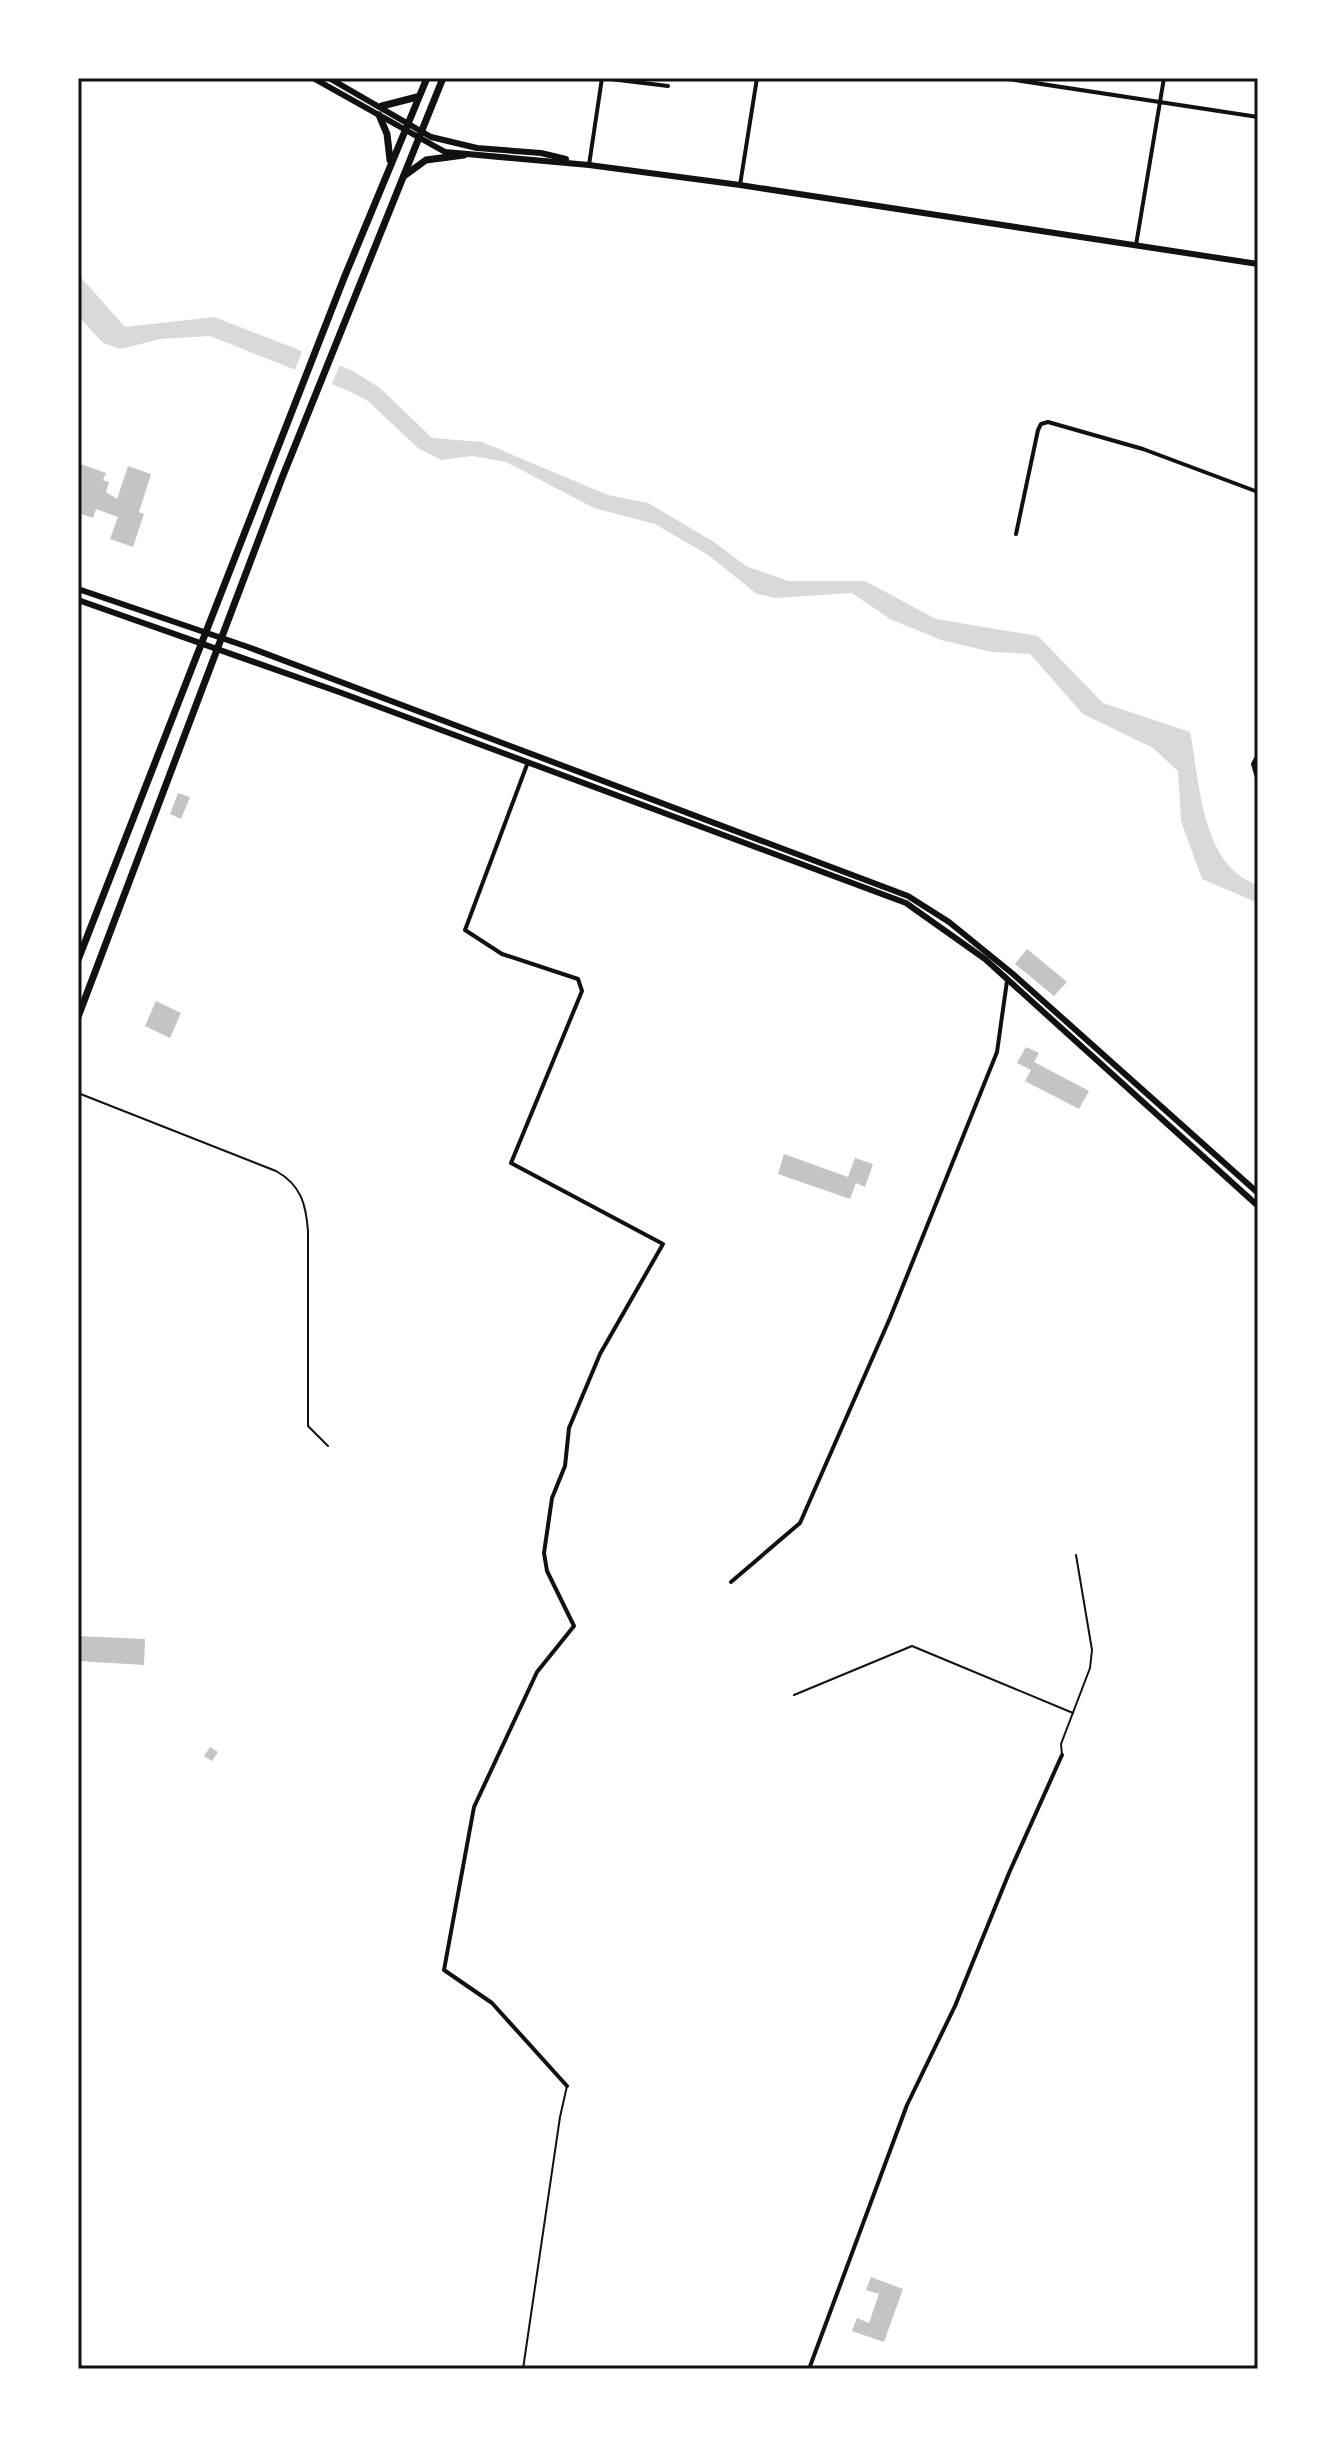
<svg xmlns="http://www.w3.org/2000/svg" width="1336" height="2447" font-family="Helvetica,sans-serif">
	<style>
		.water { fill: #d9d9d9 }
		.pier { fill: #fff }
		.building { fill: #c4c4c4 }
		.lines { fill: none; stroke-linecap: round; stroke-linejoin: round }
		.service { stroke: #111; stroke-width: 2 }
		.minor { stroke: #111; stroke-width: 4 }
		.secondary { stroke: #111; stroke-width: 6 }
		.primary { stroke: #111; stroke-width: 7 }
		.neatline { fill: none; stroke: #111; stroke-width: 3 }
	</style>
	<rect width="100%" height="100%" fill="#fff"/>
	<path class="water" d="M 78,274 L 125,327 L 214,317 L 351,370 L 380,388 L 432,438 L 482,442 L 608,495 L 648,503 L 714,542 L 746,566 L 788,581 L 865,581 L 936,619 L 1038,636 L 1103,703 L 1190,732 C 1200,783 1201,866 1258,885 L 1258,903 L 1202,879 L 1181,821 L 1178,771 L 1153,748 L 1083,714 L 1030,654 L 992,652 L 941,640 L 890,619 L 852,593 L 775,598 L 757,594 L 708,555 L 655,524 L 594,508 L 506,462 L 472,456 L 441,460 L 418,448 L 368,401 L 349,391 L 210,336 L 160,339 L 121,349 L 103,343 L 78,316 Z"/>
	<path class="pier" d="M 303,349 L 341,362 L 330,388 L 293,375 Z"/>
	<g class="building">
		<path d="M 78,463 L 106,473 L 103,480 L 109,482 L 106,492 L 117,499 L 128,466 L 151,474 L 139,512 L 144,514 L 133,547 L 110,539 L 118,517 L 96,509 L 93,518 L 78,513 Z"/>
		<path d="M 178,793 L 190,797 L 181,819 L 170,814 Z"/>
		<path d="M 1027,949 L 1067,982 L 1054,996 L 1015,964 Z"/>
		<path d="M 156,1001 L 181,1013 L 170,1038 L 145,1026 Z"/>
		<path d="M 1026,1047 L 1039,1053 L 1034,1062 L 1089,1091 L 1079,1109 L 1025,1081 L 1031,1070 L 1017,1063 Z"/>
		<path d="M 784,1154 L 848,1177 L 855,1158 L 873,1164 L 865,1187 L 856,1183 L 850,1199 L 778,1174 Z"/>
		<path d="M 78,1636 L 145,1639 L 144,1665 L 78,1661 Z"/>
		<path d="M 210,1747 L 218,1752 L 212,1761 L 204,1756 Z"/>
		<path d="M 871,2277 L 903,2289 L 884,2342 L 852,2331 L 857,2318 L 869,2323 L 879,2294 L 866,2290 Z"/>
	</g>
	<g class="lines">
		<g class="service">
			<path d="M 78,1093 L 276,1171 C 301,1185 306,1204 308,1231 L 308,1426 L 328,1446"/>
			<path d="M 794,1695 L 912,1646 L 1073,1713"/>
			<path d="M 1062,1755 L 1061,1744 L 1090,1668 L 1092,1650 L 1076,1555"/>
			<path d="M 523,2369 L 560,2117 L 567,2086"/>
		</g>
		<g class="minor">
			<path d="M 1002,78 L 1258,117"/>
			<path d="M 589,165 L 602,78 L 668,86"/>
			<path d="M 740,185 L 757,78"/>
			<path d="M 1136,245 L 1164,78"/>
			<path d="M 1016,534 L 1038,430 L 1041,424 L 1048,422 L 1143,449 L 1258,492"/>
			<path d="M 1258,755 L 1253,764 L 1258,781"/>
			<path d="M 528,762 L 465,930 L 502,954 L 578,979 L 582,991 L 511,1163 L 663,1244 L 600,1354 L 569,1428 L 565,1466 L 552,1498 L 544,1553 L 547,1571 L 574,1626 L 537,1672 L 474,1807 L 444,1970 L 492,2003 L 567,2086"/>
			<path d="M 731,1582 L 800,1523 L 890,1318 L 997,1052 L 1007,981"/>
			<path d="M 809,2369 L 907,2105 L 955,2006 L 1009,1873 L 1062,1755"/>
		</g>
		<g class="secondary">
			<path d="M 313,78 L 445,152 L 589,165 L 740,185 L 1258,264"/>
			<path d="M 329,78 L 431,137 L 477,148 L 541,153 L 566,159"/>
			<path d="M 78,589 L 248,647 L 908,896 L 949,922 L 1013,974 L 1258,1193"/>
			<path d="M 78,600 L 339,692 L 906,903 L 985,959 L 1258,1206"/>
		</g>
		<g class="primary">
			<path d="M 382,106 L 417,97"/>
			<path d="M 379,115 L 387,134 L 390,160"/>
			<path d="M 404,176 L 426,160 L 464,155"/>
			<path d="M 78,960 L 344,278 L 427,78"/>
			<path d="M 78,1017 L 282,478 L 443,78"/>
		</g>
	</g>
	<rect width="1336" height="2447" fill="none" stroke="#ffffff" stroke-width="160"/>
	<rect x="80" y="80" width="1176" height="2287" class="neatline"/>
</svg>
